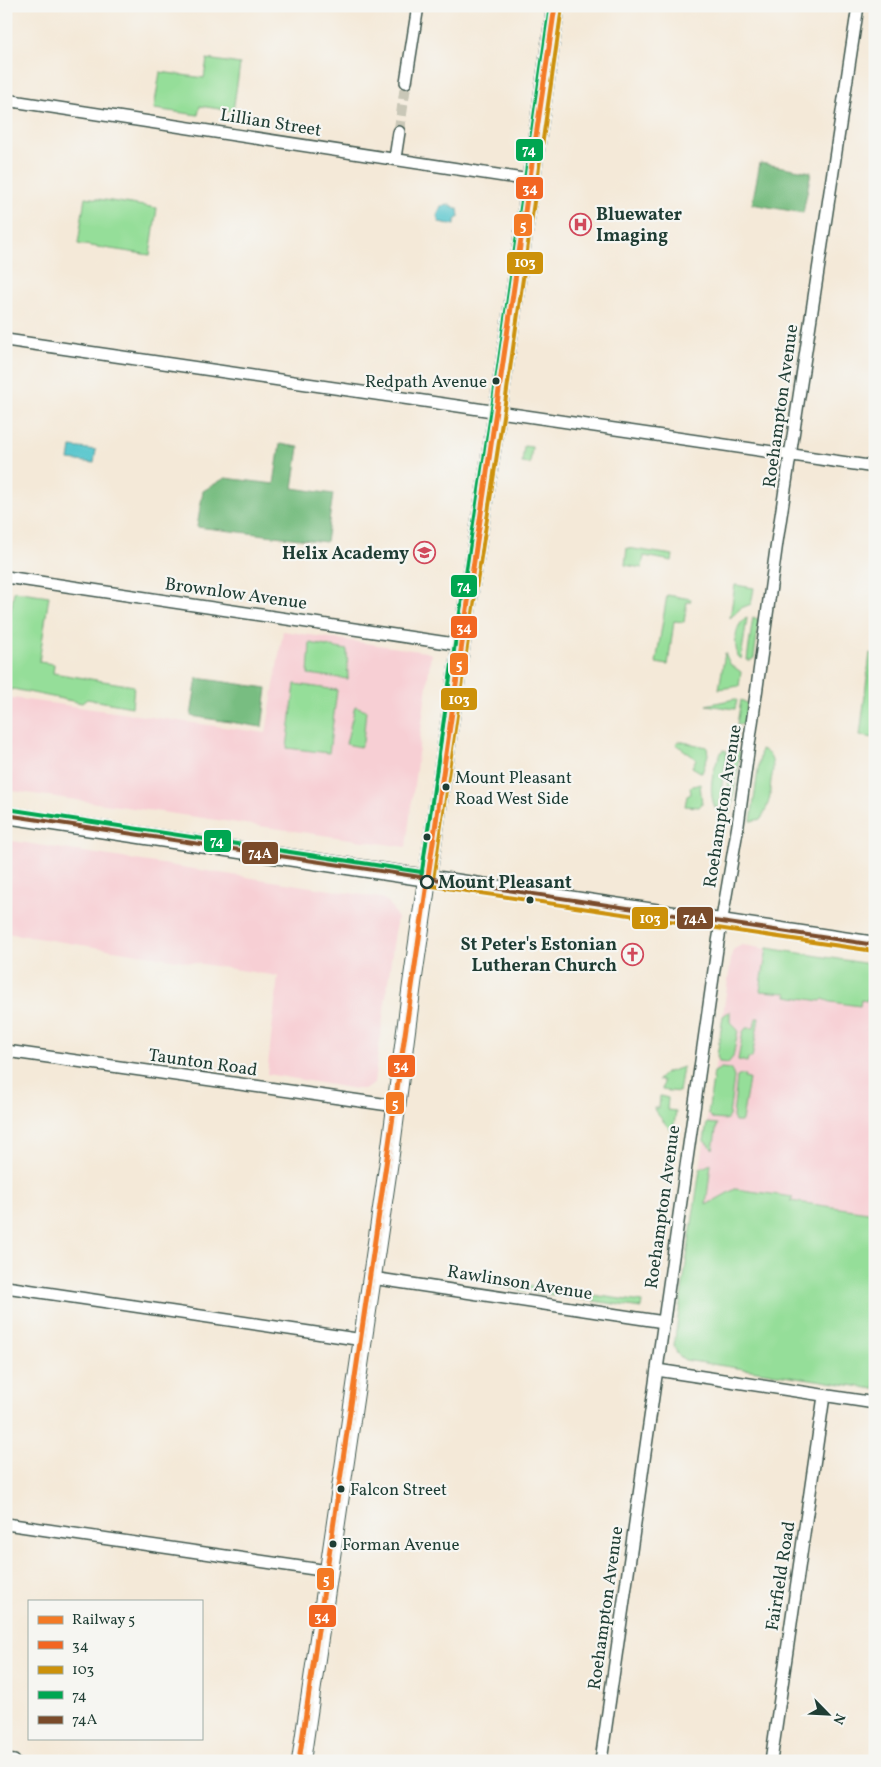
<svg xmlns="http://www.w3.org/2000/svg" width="881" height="1767" font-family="Vollkorn,serif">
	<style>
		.built { fill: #f7cfd4 }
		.green { fill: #95de99; stroke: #5a8e66 }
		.forest { fill: #78bd81; stroke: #4c7d5a }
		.water { fill: #59c6cd; stroke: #3c8280 }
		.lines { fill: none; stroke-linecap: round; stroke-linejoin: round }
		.minor-tunnel { stroke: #c9c7b7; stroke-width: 11; stroke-dasharray: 11 5.5; stroke-linecap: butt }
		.minor-casing { stroke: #3f574d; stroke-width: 14 }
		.secondary-casing { stroke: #3f574d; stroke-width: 19 }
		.primary-casing { stroke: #3f574d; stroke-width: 20 }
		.minor { stroke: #fff; stroke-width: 11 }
		.secondary { stroke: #fff; stroke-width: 16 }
		.primary { stroke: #fff; stroke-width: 18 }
		.bus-1-casing { stroke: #f6f6f2; stroke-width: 8 }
		.bus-2-casing { stroke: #f6f6f2; stroke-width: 8 }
		.bus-3-casing { stroke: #f6f6f2; stroke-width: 8 }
		.bus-4-casing { stroke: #f6f6f2; stroke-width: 8 }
		.bus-1 { stroke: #f26522; stroke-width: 4 }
		.bus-2 { stroke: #cc910a; stroke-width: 4 }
		.bus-3 { stroke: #00a651; stroke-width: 4 }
		.bus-4 { stroke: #7a4b2a; stroke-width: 4 }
		.rail-1-casing { stroke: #f6f6f2; stroke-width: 9 }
		.rail-1 { stroke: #f47a25; stroke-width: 5 }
		.bus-dot { fill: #1f3d34; stroke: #f6f6f2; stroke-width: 2 }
		.stop-dot { fill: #f6f6f2; stroke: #1f3d34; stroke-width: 2.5 }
		.labels { text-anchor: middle; stroke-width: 4.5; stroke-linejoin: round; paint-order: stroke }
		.bus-label { font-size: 17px; fill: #1f3d34; stroke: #f6f6f2; text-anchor: start }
		.street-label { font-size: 18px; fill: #1f3d34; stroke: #f6f6f2 }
		.poi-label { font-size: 18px; font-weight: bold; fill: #1f3d34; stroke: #f6f6f2; text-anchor: end }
		.stop-label { font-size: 18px; font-weight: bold; fill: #1f3d34; stroke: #f6f6f2; text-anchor: start }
		.line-badge { stroke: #f6f6f2; stroke-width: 2 }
		.badge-label { font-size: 14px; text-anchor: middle; font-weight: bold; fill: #fff }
	</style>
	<rect width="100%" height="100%" fill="#f6f6f2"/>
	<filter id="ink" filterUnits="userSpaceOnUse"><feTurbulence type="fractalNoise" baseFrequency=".02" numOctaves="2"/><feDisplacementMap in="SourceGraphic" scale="10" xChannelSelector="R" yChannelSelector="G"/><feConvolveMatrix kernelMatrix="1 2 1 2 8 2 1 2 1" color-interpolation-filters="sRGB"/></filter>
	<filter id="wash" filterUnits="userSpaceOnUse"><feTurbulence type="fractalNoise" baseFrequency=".0096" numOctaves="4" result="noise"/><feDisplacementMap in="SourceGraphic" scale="20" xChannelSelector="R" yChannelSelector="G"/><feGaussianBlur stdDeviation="1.12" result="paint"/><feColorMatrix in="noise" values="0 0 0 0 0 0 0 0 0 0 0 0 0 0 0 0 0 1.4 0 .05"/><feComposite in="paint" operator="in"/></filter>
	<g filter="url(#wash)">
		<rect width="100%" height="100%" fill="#f4e9d8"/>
		<g class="built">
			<path d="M 283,631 L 426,652 L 431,654 L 406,847 L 6,790 L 6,697 L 266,733 Z"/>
			<path d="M 6,840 L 382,898 L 389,903 L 397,917 L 374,1083 L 366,1089 L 356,1089 L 267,1074 L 278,976 L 6,933 Z"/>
			<path d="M 742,945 L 875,966 L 875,1389 L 685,1360 L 677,1354 L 675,1350 L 674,1345 L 732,953 L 734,949 Z"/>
		</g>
		<g class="green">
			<path d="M 207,59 L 240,64 L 233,111 L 200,106 L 198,115 L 154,109 L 160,72 L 204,78 Z"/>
			<path d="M 85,197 L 157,208 L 150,255 L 78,244 Z"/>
			<path d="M 524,446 L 532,447 L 530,464 L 522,463 Z"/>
			<path d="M 627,548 L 673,555 L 672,561 L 644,556 L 642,568 L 625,565 Z"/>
			<path d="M 735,585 L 754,588 L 751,604 L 741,608 L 730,618 Z"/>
			<path d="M 14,591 L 49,596 L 39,662 L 54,664 L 53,673 L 134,686 L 132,707 L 87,699 L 82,703 L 13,689 L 6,692 L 6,641 Z"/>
			<path d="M 667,595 L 691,599 L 690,602 L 687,602 L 684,622 L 674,621 L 668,665 L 656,663 Z"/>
			<path d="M 753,617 L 759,620 L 754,658 L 751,660 L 747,660 Z"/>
			<path d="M 747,618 L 741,659 L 738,656 C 734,645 734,624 747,618 Z"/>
			<path d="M 310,643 L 347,650 L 348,679 L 308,674 Z"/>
			<path d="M 725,653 L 730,664 L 741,672 L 739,686 L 719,689 Z"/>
			<path d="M 870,653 L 875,654 L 875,738 L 860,736 Z"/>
			<path d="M 295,684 L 337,690 L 329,753 L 287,748 Z"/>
			<path d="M 735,699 L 737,700 L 735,709 L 706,705 Z"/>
			<path d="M 741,700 L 747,703 L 744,725 L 737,724 Z"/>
			<path d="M 355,706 L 366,710 L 363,742 L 360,747 L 346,744 Z"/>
			<path d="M 678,741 L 707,747 L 708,755 L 702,773 L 692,767 L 696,759 L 676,744 Z"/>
			<path d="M 761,749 C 775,755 774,768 771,780 C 770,786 771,794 769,800 C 768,806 764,813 761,819 L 751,821 Z"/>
			<path d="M 723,750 L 727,751 L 718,812 C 706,796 712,766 723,750 Z"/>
			<path d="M 733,751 L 740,752 L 731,813 L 724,814 Z"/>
			<path d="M 700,784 L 702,804 L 699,807 L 685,806 L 687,796 L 691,794 L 690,787 Z"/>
			<path d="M 767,948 L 870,964 L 873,970 L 867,1001 L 861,1000 L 860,1006 L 831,1002 L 823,999 L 821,1001 L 787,996 L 787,993 L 760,991 Z"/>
			<path d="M 730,1011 L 730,1022 L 738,1030 L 733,1057 L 728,1063 L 719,1062 L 717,1056 L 723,1016 Z"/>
			<path d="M 756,1018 L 759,1018 L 752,1058 L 748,1058 L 747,1062 L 738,1060 L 743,1032 L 746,1028 L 754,1028 Z"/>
			<path d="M 683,1067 L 679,1092 L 662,1090 L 663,1081 L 658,1080 L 665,1073 Z"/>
			<path d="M 721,1068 L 731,1069 L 734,1077 L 729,1116 L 726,1120 L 713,1119 L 708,1114 L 714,1072 Z"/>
			<path d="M 741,1075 L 745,1075 L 744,1078 L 749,1079 L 742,1120 L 741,1122 L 735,1122 L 733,1117 L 737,1077 Z"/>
			<path d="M 660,1096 L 668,1098 L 667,1110 L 676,1111 L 673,1133 L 655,1111 L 654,1108 L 659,1108 Z"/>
			<path d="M 707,1123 L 717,1124 L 713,1149 L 704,1141 Z"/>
			<path d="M 711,1164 L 706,1205 L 735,1189 L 793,1197 L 790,1201 L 875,1213 L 875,1389 L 685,1360 L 677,1354 L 674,1345 L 700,1169 Z"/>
			<path d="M 487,1280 L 642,1302 L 641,1308 L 498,1287 L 493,1286 Z"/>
		</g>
		<g class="forest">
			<path d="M 760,163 L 811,172 L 803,213 L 752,204 Z"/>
			<path d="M 280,444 L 299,447 L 293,488 L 333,494 L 326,542 L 197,527 L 203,491 L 225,478 L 274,484 Z"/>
			<path d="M 197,678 L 267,688 L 262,727 L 191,716 Z"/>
		</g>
		<g class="water">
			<path d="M 450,205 L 458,209 L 459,217 L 455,220 L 455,225 L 439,222 L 437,216 L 441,206 Z"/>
			<path d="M 71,447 L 96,450 L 94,463 L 69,460 Z"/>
		</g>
	</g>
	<g filter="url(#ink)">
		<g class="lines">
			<path class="minor-tunnel" d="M 399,132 L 406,82"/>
			<defs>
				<g id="minor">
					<path d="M 406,82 L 418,6"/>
					<path d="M 6,100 L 530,180"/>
					<path d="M 395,158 L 399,132"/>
					<path d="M 6,340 C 295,385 585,426 875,467"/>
					<path d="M 6,577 L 461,645"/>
					<path d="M 6,1051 L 396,1106"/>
					<path d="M 372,1278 L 664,1322"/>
					<path d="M 6,1287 L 363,1340"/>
					<path d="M 657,1370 L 875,1403"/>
					<path d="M 6,1524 L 328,1571"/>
					<path d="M 6,1760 L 14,1761"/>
					<path d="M 601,1761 L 718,942 L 738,825 L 777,542 L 858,6"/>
					<path d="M 771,1761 L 824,1396"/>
				</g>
				<path id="secondary" d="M 6,815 L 875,945"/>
				<path id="primary" d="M 301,1761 L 390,1154 L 412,984 L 459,658 L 500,396 L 556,6"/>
			</defs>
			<use href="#minor" class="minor-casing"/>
			<use href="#secondary" class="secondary-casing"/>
			<use href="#primary" class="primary-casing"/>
			<use href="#minor" class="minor"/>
			<use href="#secondary" class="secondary"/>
			<use href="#primary" class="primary"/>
			<defs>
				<path id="bus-1" d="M 301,1761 L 390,1154 L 412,984 L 459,658 L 500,396 L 556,6"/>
				<g id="bus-2">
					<path d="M 433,880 L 465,659 L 506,397 L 562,7"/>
					<path d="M 426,885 L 874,951"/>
				</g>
				<g id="bus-3">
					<path d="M 7,809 L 428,873"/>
					<path d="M 421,878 L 453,657 L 494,395 L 550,6"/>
				</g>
				<path id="bus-4" d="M 6,815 L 875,945"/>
			</defs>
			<use href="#bus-1" class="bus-1-casing"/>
			<use href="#bus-2" class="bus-2-casing"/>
			<use href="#bus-3" class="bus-3-casing"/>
			<use href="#bus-4" class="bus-4-casing"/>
			<use href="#bus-1" class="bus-1"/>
			<use href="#bus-2" class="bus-2"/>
			<use href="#bus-3" class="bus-3"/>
			<use href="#bus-4" class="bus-4"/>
			<defs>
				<path id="rail-1" d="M 299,1761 L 555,6"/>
			</defs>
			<use href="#rail-1" class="rail-1-casing"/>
			<use href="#rail-1" class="rail-1"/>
		</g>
	</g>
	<defs>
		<symbol id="hospital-ring" viewBox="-11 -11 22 22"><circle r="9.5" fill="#f6f6f2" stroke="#d1495b" stroke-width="1.5"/><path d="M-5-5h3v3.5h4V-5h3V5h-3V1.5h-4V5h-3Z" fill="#d1495b"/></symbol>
		<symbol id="university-ring" viewBox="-11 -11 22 22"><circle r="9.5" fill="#f6f6f2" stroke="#d1495b" stroke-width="1.5"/><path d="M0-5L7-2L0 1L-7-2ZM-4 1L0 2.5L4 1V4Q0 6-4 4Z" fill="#d1495b"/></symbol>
		<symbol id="church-ring" viewBox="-11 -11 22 22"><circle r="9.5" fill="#f6f6f2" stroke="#d1495b" stroke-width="1.5"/><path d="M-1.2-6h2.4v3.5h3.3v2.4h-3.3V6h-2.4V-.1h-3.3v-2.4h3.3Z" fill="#d1495b"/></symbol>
	</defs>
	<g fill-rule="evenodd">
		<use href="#hospital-ring" x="568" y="212" width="25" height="25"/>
		<use href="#university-ring" x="412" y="540" width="25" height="25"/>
		<use href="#church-ring" x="620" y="942" width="25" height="25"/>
	</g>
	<g class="bus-dot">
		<circle cx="496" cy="381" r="4.5"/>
		<circle cx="446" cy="787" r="4.5"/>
		<circle cx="427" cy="837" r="4.5"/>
		<circle cx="530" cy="900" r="4.5"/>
		<circle cx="341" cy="1489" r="4.5"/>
		<circle cx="333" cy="1544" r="4.5"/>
	</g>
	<circle class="stop-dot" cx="427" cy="882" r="6"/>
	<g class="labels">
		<g class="bus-label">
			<text x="487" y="387" text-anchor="end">Redpath Avenue</text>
			<text x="455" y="783">Mount Pleasant<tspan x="455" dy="21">Road West Side</tspan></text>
			<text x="350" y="1495">Falcon Street</text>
			<text x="342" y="1550">Forman Avenue</text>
		</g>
		<g class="street-label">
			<text transform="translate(271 122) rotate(9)" y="6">Lillian Street</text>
			<text transform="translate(780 406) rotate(-82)" y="6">Roehampton Avenue</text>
			<text transform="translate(236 593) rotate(8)" y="6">Brownlow Avenue</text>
			<text transform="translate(722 806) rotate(-81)" y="6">Roehampton Avenue</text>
			<text transform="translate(203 1062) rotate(8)" y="6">Taunton Road</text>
			<text transform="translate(662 1207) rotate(-82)" y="6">Roehampton Avenue</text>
			<text transform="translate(520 1282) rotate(9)" y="6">Rawlinson Avenue</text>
			<text transform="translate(780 1576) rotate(-81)" y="6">Fairfield Road</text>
			<text transform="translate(605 1608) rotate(-82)" y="6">Roehampton Avenue</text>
		</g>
		<g class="poi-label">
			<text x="596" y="220" text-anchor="start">Bluewater<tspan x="596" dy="21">Imaging</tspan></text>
			<text x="409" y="559">Helix Academy</text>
			<text x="617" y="950">St Peter's Estonian<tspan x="617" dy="21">Lutheran Church</tspan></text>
		</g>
		<g class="stop-label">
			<text x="438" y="888">Mount Pleasant</text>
		</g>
	</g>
	<g class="line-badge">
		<rect x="515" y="138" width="29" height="24" rx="5" fill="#00a651"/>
		<rect x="515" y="176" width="29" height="24" rx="5" fill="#f26522"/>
		<rect x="513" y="213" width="20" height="24" rx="5" fill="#f47a25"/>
		<rect x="506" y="251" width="38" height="24" rx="5" fill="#cc910a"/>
		<rect x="450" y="574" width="28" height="24" rx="5" fill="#00a651"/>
		<rect x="450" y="615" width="28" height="24" rx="5" fill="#f26522"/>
		<rect x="449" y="652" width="20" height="24" rx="5" fill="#f47a25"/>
		<rect x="440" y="687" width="38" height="24" rx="5" fill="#cc910a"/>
		<rect x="203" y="829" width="29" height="24" rx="5" fill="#00a651"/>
		<rect x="241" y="841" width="38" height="24" rx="5" fill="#7a4b2a"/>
		<rect x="631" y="906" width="38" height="24" rx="5" fill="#cc910a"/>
		<rect x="676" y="906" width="38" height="24" rx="5" fill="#7a4b2a"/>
		<rect x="387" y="1054" width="29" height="24" rx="5" fill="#f26522"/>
		<rect x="385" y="1091" width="20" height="24" rx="5" fill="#f47a25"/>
		<rect x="316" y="1567" width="19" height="24" rx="5" fill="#f47a25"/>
		<rect x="308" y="1604" width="29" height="24" rx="5" fill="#f26522"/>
	</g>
	<g class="badge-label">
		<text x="529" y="155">74</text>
		<text x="530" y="193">34</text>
		<text x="523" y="230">5</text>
		<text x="525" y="267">103</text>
		<text x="464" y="591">74</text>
		<text x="464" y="632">34</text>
		<text x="459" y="669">5</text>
		<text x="459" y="704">103</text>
		<text x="217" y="846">74</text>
		<text x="260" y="858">74A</text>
		<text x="650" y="923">103</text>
		<text x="695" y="923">74A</text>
		<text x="401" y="1070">34</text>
		<text x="395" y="1108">5</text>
		<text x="326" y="1584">5</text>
		<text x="322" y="1621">34</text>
	</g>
	<rect width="881" height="1767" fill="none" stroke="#f6f6f2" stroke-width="25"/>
	<rect x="28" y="1600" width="175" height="140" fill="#f6f6f2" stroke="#a0aca6"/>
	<rect x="38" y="1616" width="25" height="8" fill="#f47a25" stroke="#a0aca6"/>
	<text x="72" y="1624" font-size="15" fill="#1f3d34">Railway 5</text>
	<rect x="38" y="1641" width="25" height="8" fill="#f26522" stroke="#a0aca6"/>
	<text x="72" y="1650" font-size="15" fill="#1f3d34">34</text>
	<rect x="38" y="1666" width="25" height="8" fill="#cc910a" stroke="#a0aca6"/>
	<text x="72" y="1674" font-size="15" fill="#1f3d34">103</text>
	<rect x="38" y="1691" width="25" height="8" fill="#00a651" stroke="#a0aca6"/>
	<text x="72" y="1700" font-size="15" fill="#1f3d34">74</text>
	<rect x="38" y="1716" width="25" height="8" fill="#7a4b2a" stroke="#a0aca6"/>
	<text x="72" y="1724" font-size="15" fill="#1f3d34">74A</text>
	<g transform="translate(828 1714) rotate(114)" stroke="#f6f6f2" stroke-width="4" paint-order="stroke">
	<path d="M0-4L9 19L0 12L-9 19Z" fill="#1f3d34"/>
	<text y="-8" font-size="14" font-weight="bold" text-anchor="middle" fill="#1f3d34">N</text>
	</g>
</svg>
